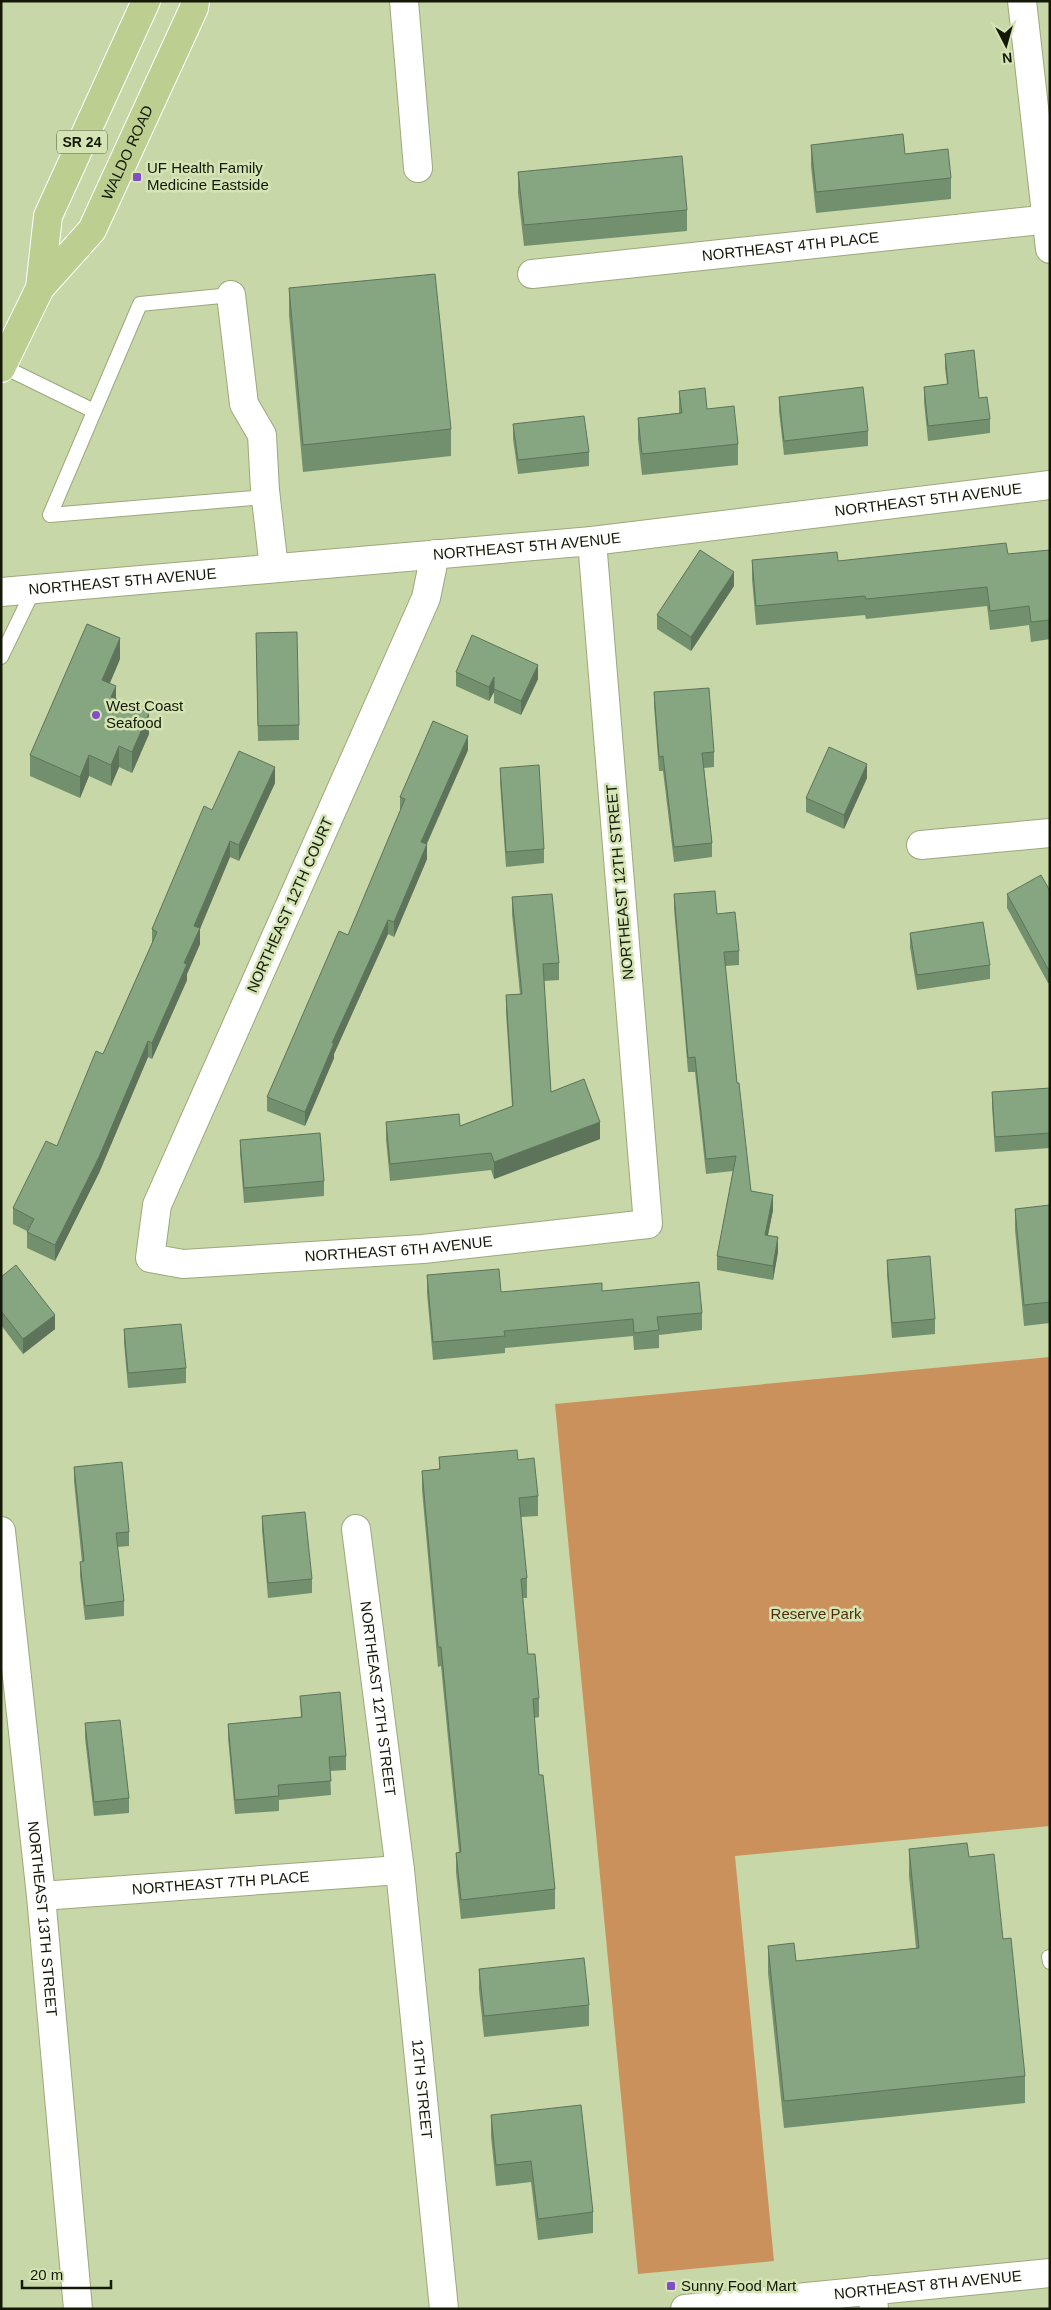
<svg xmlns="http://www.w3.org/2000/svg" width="1051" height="2310" font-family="Helvetica,sans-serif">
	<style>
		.green { fill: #cb915d }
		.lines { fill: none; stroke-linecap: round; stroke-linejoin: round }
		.service-casing { stroke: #9ba87b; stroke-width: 16 }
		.minor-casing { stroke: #9ba87b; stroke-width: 30 }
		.tertiary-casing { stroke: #9ba87b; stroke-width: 30 }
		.trunk-casing { stroke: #fff; stroke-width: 30 }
		.service { stroke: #fff; stroke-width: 14 }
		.minor { stroke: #fff; stroke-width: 28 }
		.tertiary { stroke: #fff; stroke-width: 28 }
		.trunk { stroke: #bcce90; stroke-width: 28 }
		.wall { fill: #728f6e }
		.shaded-wall { fill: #5d745a }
		.building { fill: #85a680; stroke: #5d745a }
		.poi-dot { fill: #834dc5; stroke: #d5e4b4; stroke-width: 2 }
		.labels { text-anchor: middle; stroke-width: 5; stroke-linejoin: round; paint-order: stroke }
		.shield { fill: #d5e4b4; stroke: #4e563b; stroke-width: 1 }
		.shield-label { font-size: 14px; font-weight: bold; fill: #141907 }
		.street-label { font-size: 15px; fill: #141907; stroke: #d5e4b4 }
		.poi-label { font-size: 15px; fill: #141907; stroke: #d5e4b4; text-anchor: start }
		.park-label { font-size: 15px; fill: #512e0a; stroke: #d5e4b4 }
	</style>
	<rect width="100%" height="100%" fill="#c8d7a7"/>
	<path class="green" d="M 1050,1357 L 1050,1826 L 735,1856 L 774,2261 L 638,2274 L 555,1404 Z"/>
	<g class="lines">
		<defs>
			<g id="service">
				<path d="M 231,295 L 140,304 L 50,515 L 266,497"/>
				<path d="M 2,366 L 94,411"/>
				<path d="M 1,657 L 34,589"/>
				<path d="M 1049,1957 L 1050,1962"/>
			</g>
			<g id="minor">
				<path d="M 404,1 L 418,168"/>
				<path d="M 1022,1 L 1050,249"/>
				<path id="s1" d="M 532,274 L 1050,219"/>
				<path d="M 231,295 L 244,404 L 262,435 L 265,490 L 274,568"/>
				<path id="s2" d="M 435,554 L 426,598 L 157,1205 L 150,1258 L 183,1264 L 423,1249 L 648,1224 L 592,541"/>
				<path id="s3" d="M 1,592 L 592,541 L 1050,485"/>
				<path d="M 921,845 L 1050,833"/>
				<path id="s4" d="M 356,1529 L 400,1870 L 444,2309"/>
				<path id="s5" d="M 1,1531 L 41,1896 L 78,2309"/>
				<path id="s6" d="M 41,1896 L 400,1870"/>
				<path d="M 872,2290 L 874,2309"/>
			</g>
			<g id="tertiary">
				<path id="s7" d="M 685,2309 L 1050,2273"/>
			</g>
			<g id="trunk">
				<path d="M 40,288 L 48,216 L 146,1"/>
				<path id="s8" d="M 1,368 L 40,288 L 92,230 L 194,8 L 195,1"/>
			</g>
		</defs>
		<use href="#service" class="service-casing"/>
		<use href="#minor" class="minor-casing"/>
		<use href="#tertiary" class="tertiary-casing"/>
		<use href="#trunk" class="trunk-casing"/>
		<use href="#service" class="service"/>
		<use href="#minor" class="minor"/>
		<use href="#tertiary" class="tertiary"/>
		<use href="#trunk" class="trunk"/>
	</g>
	<g class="wall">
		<path d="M 811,145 L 905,154 L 951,178 L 951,199 L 816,213 L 811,166 Z"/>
		<path d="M 518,172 L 687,210 L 687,231 L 524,246 L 518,193 Z"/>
		<path d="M 289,288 L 451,429 L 451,456 L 303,472 L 289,315 Z"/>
		<path d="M 945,354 L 979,398 L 990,419 L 990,433 L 928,441 L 924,402 L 924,387 L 947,384 L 945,368 Z"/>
		<path d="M 679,391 L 707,409 L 738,444 L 738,465 L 642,475 L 638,439 L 638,418 L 679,413 Z"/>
		<path d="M 779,397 L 868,431 L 868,446 L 784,455 L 779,411 Z"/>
		<path d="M 513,424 L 589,452 L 589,466 L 518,474 L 513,439 Z"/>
		<path d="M 1050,550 L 1050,639 L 1031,642 L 1029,625 L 990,630 L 987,606 L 866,619 L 865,615 L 756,625 L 752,579 L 752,560 L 838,561 L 1008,554 Z"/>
		<path d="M 734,586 L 691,651 L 657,629 L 657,615 Z"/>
		<path d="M 256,633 L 299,725 L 299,740 L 258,741 Z"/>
		<path d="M 120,659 L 110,683 L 116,699 L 149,734 L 132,773 L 119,767 L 111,786 L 89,776 L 80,798 L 30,776 L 30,755 Z"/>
		<path d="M 456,672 L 538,679 L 521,715 L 494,703 L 494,692 L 489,701 L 456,686 Z"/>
		<path d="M 654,692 L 714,752 L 714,767 L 704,768 L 712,843 L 712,857 L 674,862 L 663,771 L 659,771 L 654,706 Z"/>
		<path d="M 468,750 L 427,844 L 427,859 L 394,937 L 388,934 L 334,1054 L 334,1058 L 305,1126 L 267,1111 L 267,1097 L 348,935 L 400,812 L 400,797 Z"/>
		<path d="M 500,768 L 544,849 L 544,863 L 506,867 L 500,782 Z"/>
		<path d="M 867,778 L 844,829 L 806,812 L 806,798 Z"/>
		<path d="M 275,783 L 239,861 L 230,857 L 200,928 L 200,944 L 187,974 L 187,980 L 152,1059 L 148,1057 L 99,1173 L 55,1261 L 27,1248 L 27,1231 L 13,1224 L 13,1208 L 57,1146 L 103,1054 L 152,943 L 152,929 L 212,810 Z"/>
		<path d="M 1050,891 L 1048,983 L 1007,908 L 1007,894 Z"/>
		<path d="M 674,894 L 717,914 L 739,951 L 739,965 L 725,966 L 737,1083 L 751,1191 L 773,1210 L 768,1235 L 778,1252 L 773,1280 L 717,1270 L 717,1256 L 733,1171 L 706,1174 L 695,1072 L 688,1072 L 674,909 Z"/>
		<path d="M 512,897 L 559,963 L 559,980 L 544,981 L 551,1092 L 600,1139 L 494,1179 L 491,1170 L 390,1181 L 386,1139 L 386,1122 L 460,1126 L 512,1106 L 506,1012 L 506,995 L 520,994 L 512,914 Z"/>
		<path d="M 910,933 L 990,965 L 990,979 L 917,990 L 910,947 Z"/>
		<path d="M 1050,1088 L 1050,1148 L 995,1152 L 992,1106 L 992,1092 Z"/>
		<path d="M 240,1140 L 324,1181 L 324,1196 L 244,1203 L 240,1154 Z"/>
		<path d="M 1050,1205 L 1050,1323 L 1024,1326 L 1015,1230 L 1015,1209 Z"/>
		<path d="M 887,1260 L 935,1319 L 935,1334 L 892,1338 L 887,1275 Z"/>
		<path d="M 427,1275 L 501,1292 L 602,1291 L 702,1313 L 702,1330 L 659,1335 L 659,1348 L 634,1350 L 633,1336 L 505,1348 L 505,1353 L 433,1360 L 427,1293 Z"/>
		<path d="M 1,1277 L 55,1329 L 23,1354 L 1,1325 Z"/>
		<path d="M 124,1329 L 186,1368 L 186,1383 L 128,1388 L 124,1343 Z"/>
		<path d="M 439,1457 L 518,1460 L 538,1496 L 538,1516 L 521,1517 L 527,1578 L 527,1598 L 523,1598 L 528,1654 L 539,1698 L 539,1717 L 534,1718 L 539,1775 L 555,1889 L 555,1909 L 461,1919 L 456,1872 L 456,1853 L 459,1852 L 441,1666 L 438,1667 L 422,1490 L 422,1471 L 439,1469 Z"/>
		<path d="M 74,1467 L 129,1532 L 129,1546 L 117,1547 L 124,1601 L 124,1616 L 85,1620 L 80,1576 L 80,1562 L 82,1562 L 74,1481 Z"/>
		<path d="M 262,1516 L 312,1579 L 312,1593 L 268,1598 L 262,1530 Z"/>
		<path d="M 300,1696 L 346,1756 L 346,1770 L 330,1771 L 331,1795 L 279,1800 L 279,1811 L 235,1814 L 228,1738 L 228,1724 L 301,1717 Z"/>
		<path d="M 85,1723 L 129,1798 L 129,1813 L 94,1816 L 85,1738 Z"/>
		<path d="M 909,1849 L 969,1857 L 1003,1939 L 1025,2076 L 1025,2103 L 784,2128 L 768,1973 L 768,1946 L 796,1961 L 916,1948 L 909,1876 Z"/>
		<path d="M 479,1969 L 589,2005 L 589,2026 L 484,2037 L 479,1990 Z"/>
		<path d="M 491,2115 L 593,2212 L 593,2233 L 538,2240 L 531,2182 L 496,2186 L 491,2136 Z"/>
	</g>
	<g class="shaded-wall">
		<path d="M 734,572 L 734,586 L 691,651 L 691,637 Z"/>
		<path d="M 120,638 L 120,659 L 102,701 L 102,680 Z"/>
		<path d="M 538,665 L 538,679 L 521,715 L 521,701 Z"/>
		<path d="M 494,677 L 494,692 L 489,701 L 489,687 Z"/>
		<path d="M 116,686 L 116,707 L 111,697 Z"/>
		<path d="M 149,713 L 149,734 L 132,773 L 132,752 Z"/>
		<path d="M 468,736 L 468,750 L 421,856 L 421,842 Z"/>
		<path d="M 119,746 L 119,767 L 111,786 L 111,765 Z"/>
		<path d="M 89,755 L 89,776 L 80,798 L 80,777 Z"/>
		<path d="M 867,764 L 867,778 L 844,829 L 844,815 Z"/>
		<path d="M 275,767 L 275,783 L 239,861 L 239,845 Z"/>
		<path d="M 230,841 L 230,857 L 200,929 L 200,928 L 200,944 L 187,974 L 187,980 L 152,1059 L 152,1043 L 184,963 L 194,926 Z"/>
		<path d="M 427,844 L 427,859 L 394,937 L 394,922 Z"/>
		<path d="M 388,920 L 388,934 L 334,1054 L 334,1058 L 305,1126 L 305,1112 L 332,1043 Z"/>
		<path d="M 1050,968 L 1050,983 L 1048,983 L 1048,969 Z"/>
		<path d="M 148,1041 L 148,1057 L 99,1173 L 55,1261 L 55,1245 Z"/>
		<path d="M 600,1122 L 600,1139 L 494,1179 L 494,1162 Z"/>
		<path d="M 773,1195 L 773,1210 L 765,1249 L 765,1235 Z"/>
		<path d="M 778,1237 L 778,1252 L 773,1280 L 773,1266 Z"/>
		<path d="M 55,1315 L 55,1329 L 23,1354 L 23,1339 Z"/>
	</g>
	<g class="building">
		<path d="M 903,134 L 905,154 L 948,149 L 951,178 L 816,192 L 811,145 Z"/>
		<path d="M 682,156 L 687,210 L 524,225 L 518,172 Z"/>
		<path d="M 435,274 L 451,429 L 303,445 L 289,288 Z"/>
		<path d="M 974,350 L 979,398 L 987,397 L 990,419 L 928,426 L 924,387 L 948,384 L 945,354 Z"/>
		<path d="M 863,387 L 868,431 L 784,441 L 779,397 Z"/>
		<path d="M 705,388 L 707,409 L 734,406 L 738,444 L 642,454 L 638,418 L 682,413 L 679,391 Z"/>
		<path d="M 584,416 L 589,452 L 518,460 L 513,424 Z"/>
		<path d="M 1006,543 L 1008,554 L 1050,550 L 1050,620 L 1031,622 L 1029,606 L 990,611 L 987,587 L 866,599 L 865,596 L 756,606 L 752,560 L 837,552 L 838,561 Z"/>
		<path d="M 700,550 L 734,572 L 691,637 L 657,615 Z"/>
		<path d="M 87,624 L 120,638 L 102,680 L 116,686 L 111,697 L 149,713 L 132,752 L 119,746 L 111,765 L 89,755 L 80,777 L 30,755 Z"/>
		<path d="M 297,632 L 299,725 L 258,726 L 256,633 Z"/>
		<path d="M 472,635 L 538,665 L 521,701 L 494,689 L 494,677 L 489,687 L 456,672 Z"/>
		<path d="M 709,688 L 714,752 L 702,753 L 712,843 L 674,847 L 663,756 L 659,757 L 654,692 Z"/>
		<path d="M 433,721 L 468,736 L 421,842 L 427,844 L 394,922 L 388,920 L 332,1043 L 334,1043 L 305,1112 L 267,1097 L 339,931 L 348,935 L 405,799 L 400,797 Z"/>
		<path d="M 829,747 L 867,764 L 844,815 L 806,798 Z"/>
		<path d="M 239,751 L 275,767 L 239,845 L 230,841 L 194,926 L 200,928 L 184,963 L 187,964 L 152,1043 L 148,1041 L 99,1157 L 55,1245 L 27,1232 L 34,1219 L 13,1208 L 46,1141 L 57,1146 L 96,1051 L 103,1054 L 157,932 L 152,929 L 204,806 L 212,810 Z"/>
		<path d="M 539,765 L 544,849 L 506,852 L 500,768 Z"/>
		<path d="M 1041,875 L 1050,891 L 1050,968 L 1048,969 L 1007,894 Z"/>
		<path d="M 715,891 L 717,914 L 735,912 L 739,951 L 724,952 L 737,1083 L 739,1083 L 751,1191 L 773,1195 L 765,1235 L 778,1237 L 773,1266 L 717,1256 L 736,1156 L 706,1159 L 695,1057 L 688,1058 L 674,894 Z"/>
		<path d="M 552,894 L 559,963 L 543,964 L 551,1092 L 584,1079 L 600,1122 L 494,1162 L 491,1153 L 390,1164 L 386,1122 L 459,1114 L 460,1126 L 513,1106 L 506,995 L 522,994 L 512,897 Z"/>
		<path d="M 983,922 L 990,965 L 917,975 L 910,933 Z"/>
		<path d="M 1050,1088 L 1050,1133 L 995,1137 L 992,1092 Z"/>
		<path d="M 320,1133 L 324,1181 L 244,1188 L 240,1140 Z"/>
		<path d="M 1050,1205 L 1050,1302 L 1024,1305 L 1015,1209 Z"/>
		<path d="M 930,1256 L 935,1319 L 892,1323 L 887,1260 Z"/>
		<path d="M 16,1265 L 55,1315 L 23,1339 L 1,1311 L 1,1277 Z"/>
		<path d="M 499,1269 L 501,1292 L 602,1283 L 602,1291 L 699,1282 L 702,1313 L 657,1317 L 659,1330 L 634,1333 L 633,1319 L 504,1331 L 505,1336 L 433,1342 L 427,1275 Z"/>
		<path d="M 181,1324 L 186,1368 L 128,1373 L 124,1329 Z"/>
		<path d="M 517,1450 L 518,1460 L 534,1458 L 538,1496 L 519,1498 L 527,1578 L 521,1579 L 528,1654 L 535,1654 L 539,1698 L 533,1699 L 539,1775 L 543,1775 L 555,1889 L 461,1900 L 456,1853 L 461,1852 L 441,1647 L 438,1647 L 422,1471 L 440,1469 L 439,1457 Z"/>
		<path d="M 122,1462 L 129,1532 L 116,1533 L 124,1601 L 85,1606 L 80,1562 L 84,1561 L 74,1467 Z"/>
		<path d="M 305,1512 L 312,1579 L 268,1583 L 262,1516 Z"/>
		<path d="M 340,1692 L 346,1756 L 329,1757 L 331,1781 L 278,1785 L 279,1796 L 235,1800 L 228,1724 L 302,1717 L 300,1696 Z"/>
		<path d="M 120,1720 L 129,1798 L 94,1802 L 85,1723 Z"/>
		<path d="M 967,1843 L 969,1857 L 994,1854 L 1003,1939 L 1011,1938 L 1025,2076 L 784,2101 L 768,1946 L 794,1943 L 796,1961 L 919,1948 L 909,1849 Z"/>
		<path d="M 584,1958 L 589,2005 L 484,2016 L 479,1969 Z"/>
		<path d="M 581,2105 L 593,2212 L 538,2219 L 531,2161 L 496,2165 L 491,2115 Z"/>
	</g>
	<g class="poi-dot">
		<rect x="132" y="172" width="10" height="10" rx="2.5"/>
		<circle cx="96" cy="715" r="5"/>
		<rect x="666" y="2281" width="10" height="10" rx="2.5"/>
	</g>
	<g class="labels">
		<rect class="shield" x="57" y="130.5" width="50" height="23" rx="4"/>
		<g class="shield-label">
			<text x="82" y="147">SR 24</text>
		</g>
		<g class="street-label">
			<text dy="5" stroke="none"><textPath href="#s8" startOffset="252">WALDO ROAD</textPath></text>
			<text dy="5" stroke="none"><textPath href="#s1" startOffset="260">NORTHEAST 4TH PLACE</textPath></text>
			<text dy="5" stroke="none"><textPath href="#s3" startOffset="932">NORTHEAST 5TH AVENUE</textPath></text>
			<text dy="5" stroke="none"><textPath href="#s3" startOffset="528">NORTHEAST 5TH AVENUE</textPath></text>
			<text dy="5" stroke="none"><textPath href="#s3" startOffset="122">NORTHEAST 5TH AVENUE</textPath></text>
			<text transform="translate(620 882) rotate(-95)" y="5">NORTHEAST 12TH STREET</text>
			<text transform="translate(290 905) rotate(-66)" y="5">NORTHEAST 12TH COURT</text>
			<text dy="5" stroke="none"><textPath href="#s2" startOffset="1012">NORTHEAST 6TH AVENUE</textPath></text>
			<text dy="5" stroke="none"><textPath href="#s4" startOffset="171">NORTHEAST 12TH STREET</textPath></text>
			<text dy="5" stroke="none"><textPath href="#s6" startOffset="180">NORTHEAST 7TH PLACE</textPath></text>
			<text dy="5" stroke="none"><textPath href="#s5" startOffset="390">NORTHEAST 13TH STREET</textPath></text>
			<text dy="5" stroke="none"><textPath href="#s4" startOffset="564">12TH STREET</textPath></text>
			<text dy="5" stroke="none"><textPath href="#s7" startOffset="244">NORTHEAST 8TH AVENUE</textPath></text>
		</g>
		<g class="poi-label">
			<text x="147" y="173">UF Health Family<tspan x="147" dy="17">Medicine Eastside</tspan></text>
			<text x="106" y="711">West Coast<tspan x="106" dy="17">Seafood</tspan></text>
			<text x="681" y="2291">Sunny Food Mart</text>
		</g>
		<g class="park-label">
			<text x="816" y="1619">Reserve Park</text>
		</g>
	</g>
	<rect width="1051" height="2310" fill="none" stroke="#141907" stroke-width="5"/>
	<g transform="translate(1006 45) rotate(174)" stroke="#d5e4b4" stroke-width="4" paint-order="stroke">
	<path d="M0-4L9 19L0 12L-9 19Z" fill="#141907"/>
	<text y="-8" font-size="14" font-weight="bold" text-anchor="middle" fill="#141907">N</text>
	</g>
	<path d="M22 2280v8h89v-8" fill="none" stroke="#141907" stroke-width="2.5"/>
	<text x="30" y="2280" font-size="15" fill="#141907" stroke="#d5e4b4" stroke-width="4" paint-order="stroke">20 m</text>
</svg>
